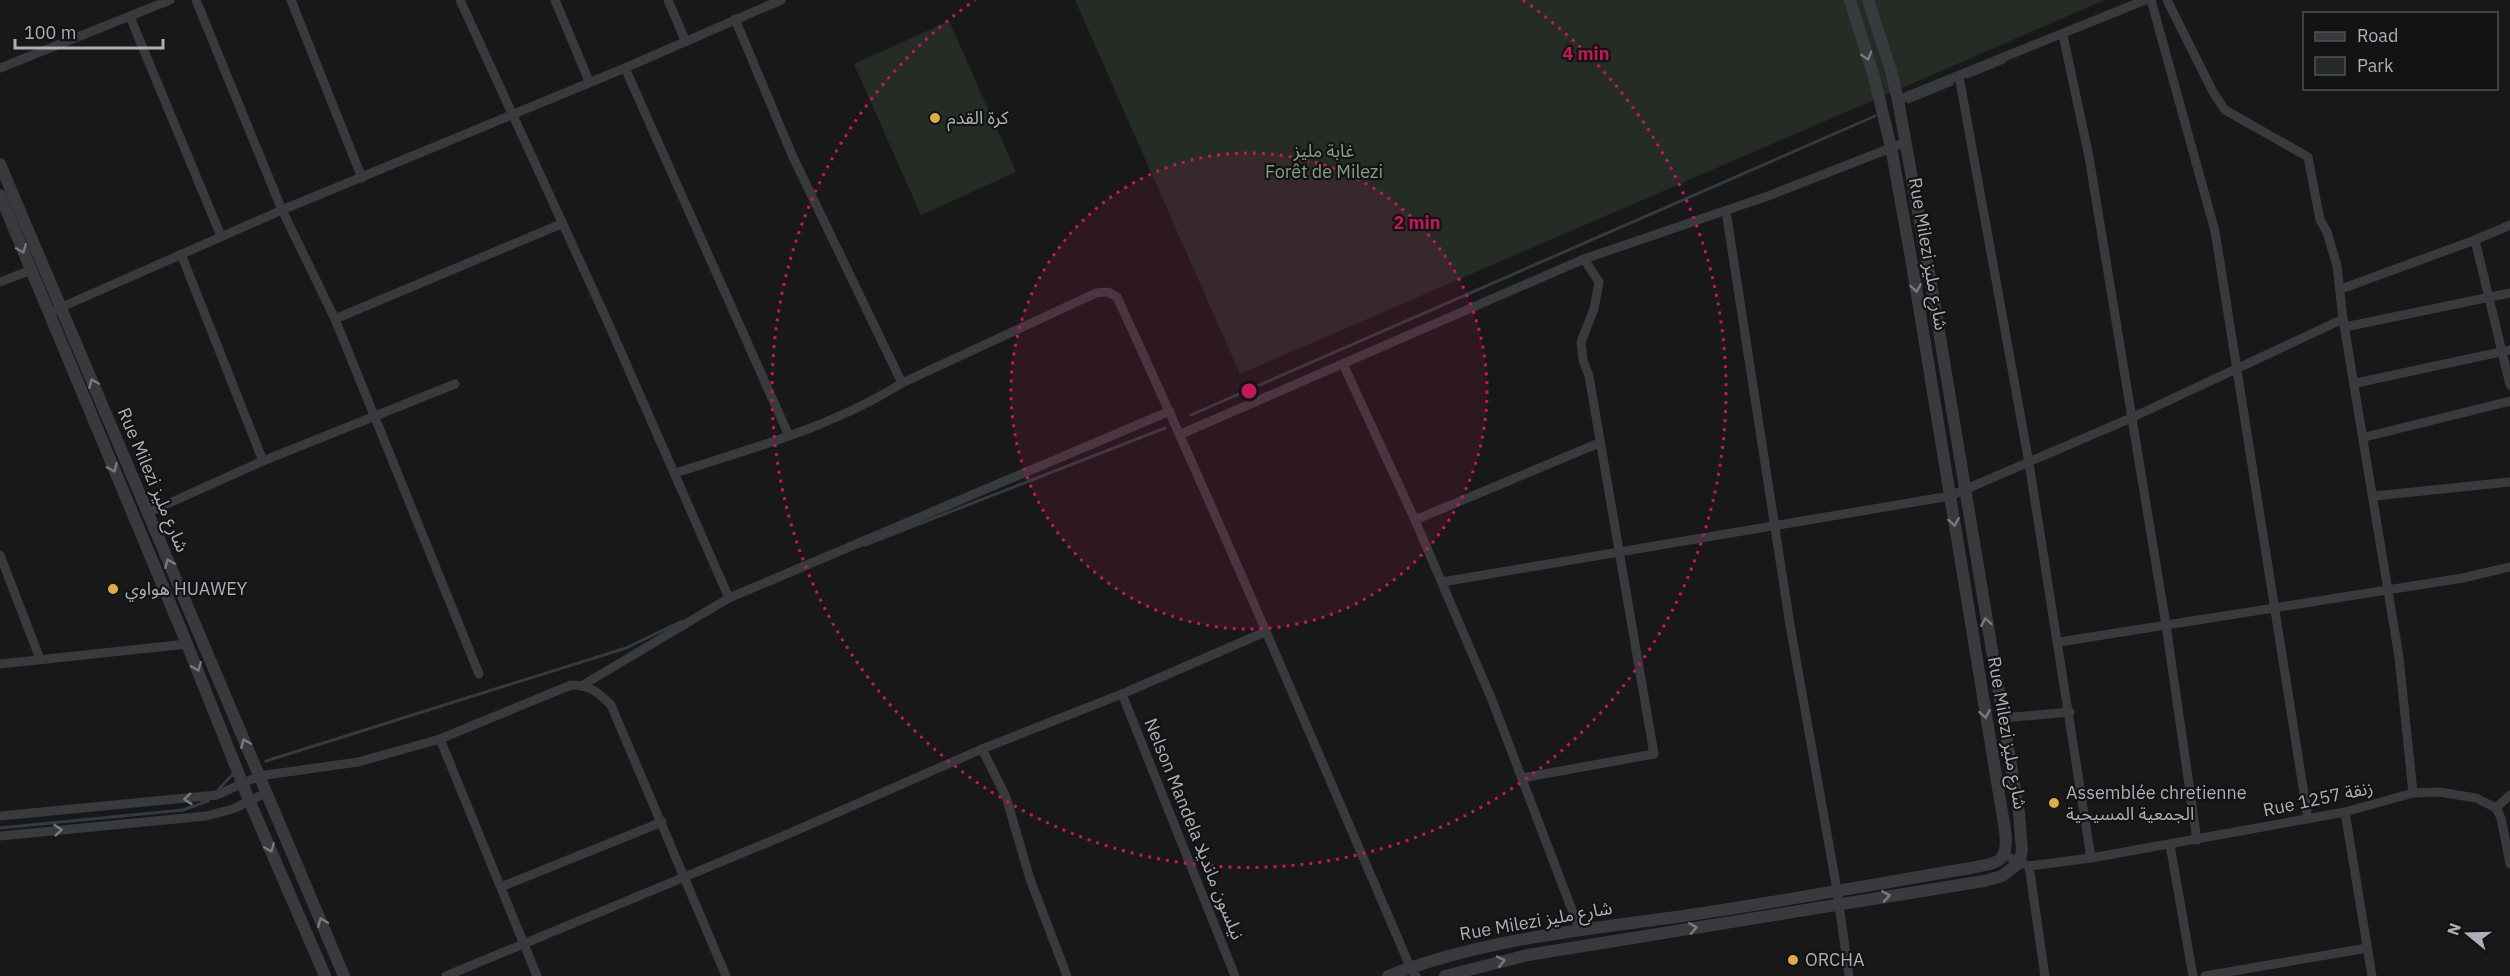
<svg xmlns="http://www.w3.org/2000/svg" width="2510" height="976" font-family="'IBM Plex Sans','Noto Sans Arabic',sans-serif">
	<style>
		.green { fill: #242c25 }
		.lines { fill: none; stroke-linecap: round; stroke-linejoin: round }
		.stream { stroke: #323b41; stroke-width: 3 }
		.minor { stroke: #393a3e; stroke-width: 9 }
		.tertiary { stroke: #393a3e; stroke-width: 12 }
		.oneway { stroke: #787a81 }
		.ring { fill: none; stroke: #c2185b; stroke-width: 3; stroke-dasharray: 3 6 }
		.poi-dot { fill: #e1aa48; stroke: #131314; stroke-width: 2 }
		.labels { text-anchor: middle; stroke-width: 4.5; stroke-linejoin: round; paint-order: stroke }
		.poi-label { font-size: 18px; fill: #abafb8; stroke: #131314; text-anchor: start }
		.park-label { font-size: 18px; fill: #84a185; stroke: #131314 }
		.street-label { font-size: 18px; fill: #abafb8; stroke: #131314 }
		.centre { fill: #c2185b; stroke: #131314; stroke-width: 3 }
		.ring-label { font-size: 18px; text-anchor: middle; font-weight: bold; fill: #c2185b; stroke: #131314; stroke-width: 4.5; stroke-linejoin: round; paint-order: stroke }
	</style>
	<rect width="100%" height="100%" fill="#181819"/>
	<g class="green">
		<path d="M 1075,0 L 2105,0 L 1240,374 Z"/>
		<path d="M 949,21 L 1016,172 L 921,215 L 854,64 Z"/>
	</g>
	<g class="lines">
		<g class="stream">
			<path d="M 1967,77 L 2004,62"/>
			<path d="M 1908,102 L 1952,84"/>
			<path d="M 1191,415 L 1875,116"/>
			<path d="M 865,545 L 1165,428"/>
			<path d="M 266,761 L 626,648 L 682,621"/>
			<path d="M 218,790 L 234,773"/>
			<path d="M 0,828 L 183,810 L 208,801"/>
		</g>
		<g class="minor">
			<path d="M 196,0 L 282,210 L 335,319 L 479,674"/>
			<path d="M 291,0 L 362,178"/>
			<path d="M 460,0 L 606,318 L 729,598"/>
			<path d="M 555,0 L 589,81"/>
			<path d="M 668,0 L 685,40"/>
			<path d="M 2151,0 L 2215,231 L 2308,819"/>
			<path d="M 2167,0 L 2213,92 L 2225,110 L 2308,157 L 2320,220 L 2327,232 L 2337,266 L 2343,319 L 2399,657 L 2413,793"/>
			<path d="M 130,17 L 221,236"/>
			<path d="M 735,19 L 793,157 L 902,383"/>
			<path d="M 2063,35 L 2089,157 L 2166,625 L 2197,840"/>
			<path d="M 0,68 L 170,0"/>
			<path d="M 625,68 L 789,436"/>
			<path d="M 1959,76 L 2029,463 L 2091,858"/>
			<path d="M 1898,100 L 2145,0"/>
			<path d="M 1726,211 L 1790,625 L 1837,890 L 1849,976"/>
			<path d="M 2475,240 L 2510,385"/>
			<path d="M 181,254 L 263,461"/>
			<path d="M 0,282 L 31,270"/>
			<path d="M 2341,289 L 2475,240 L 2510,225"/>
			<path d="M 55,310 L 282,210 L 625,68 L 781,0"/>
			<path d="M 335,319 L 561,224"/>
			<path d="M 2345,327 L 2510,293"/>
			<path d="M 1343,364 L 1415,520 L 1492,700 L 1580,931"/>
			<path d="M 2356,383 L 2510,350"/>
			<path d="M 1181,434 L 1584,259 L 1768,196 L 1906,142"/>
			<path d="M 2365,437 L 2510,401"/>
			<path d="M 675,473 C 753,448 832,427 902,383 L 1096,293 L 1108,292 L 1117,297 C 1220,520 1315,746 1412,971 L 1416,976"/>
			<path d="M 2374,496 L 2510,482"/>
			<path d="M 147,513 L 263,461 L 455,384"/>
			<path d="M 1415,520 L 1599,443"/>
			<path d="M 0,555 L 40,659"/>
			<path d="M 1442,582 L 1950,496 L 2131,418 L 2343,319"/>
			<path d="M 2059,642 L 2463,578 L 2510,567"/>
			<path d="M 0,664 L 187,644"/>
			<path d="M 583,685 L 729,598 L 1170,411"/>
			<path d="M 1122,694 L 1235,976"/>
			<path d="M 2003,718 L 2070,712"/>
			<path d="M 440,739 L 537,976"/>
			<path d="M 982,749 L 1006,797 L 1030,879 L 1067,976"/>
			<path d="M 1522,778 L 1654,754 L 1589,376 L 1583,360 L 1581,342 L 1594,309 L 1599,282 L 1584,259"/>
			<path d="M 2496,808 L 2510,795"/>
			<path d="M 2345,812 L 2372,976"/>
			<path d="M 0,816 L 217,795 L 259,776 L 358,762 L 440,739 L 571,685 C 589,685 598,692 611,705 L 726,976"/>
			<path d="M 0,836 L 206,816 L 233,809 L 266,793"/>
			<path d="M 2170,845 L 2193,976"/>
			<path d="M 2004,855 L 2029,866 L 2091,858 L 2345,812 L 2413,793 L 2439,792 L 2476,798 L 2496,808 L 2501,818 L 2510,864"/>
			<path d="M 2029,866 L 2045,976"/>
			<path d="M 501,887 L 662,822"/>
			<path d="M 446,976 L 788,834 L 982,749 L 1122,694 L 1265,632"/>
			<path d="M 2205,976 L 2367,948"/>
		</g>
		<g class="tertiary">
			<path d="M 0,164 L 344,976"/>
			<path d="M 0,195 L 187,644 L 249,800 L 325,976"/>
			<path d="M 1388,976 C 1483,939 1583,930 1683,916 C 1779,902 1875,884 1971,868 C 1979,866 1993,865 1999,860 C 2011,851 2004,824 2002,812 L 1911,258 L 1891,147 L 1874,77 L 1850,0"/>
			<path d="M 1445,976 L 1528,955 L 1984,881 L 2002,876 L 2019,863 L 2022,850 L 2019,813 L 1933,295 L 1898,100 L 1891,71 L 1868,0"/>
		</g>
	</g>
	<defs><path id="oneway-chevron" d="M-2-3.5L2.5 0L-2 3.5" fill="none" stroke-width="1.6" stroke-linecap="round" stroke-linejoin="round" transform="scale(1.5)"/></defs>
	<g class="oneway">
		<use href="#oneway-chevron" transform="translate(1867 56) rotate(73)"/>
		<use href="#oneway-chevron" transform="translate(22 249) rotate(68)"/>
		<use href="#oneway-chevron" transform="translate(1916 288) rotate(81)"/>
		<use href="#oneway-chevron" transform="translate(93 383) rotate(-113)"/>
		<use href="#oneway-chevron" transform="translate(113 468) rotate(67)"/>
		<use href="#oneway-chevron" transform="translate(1954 522) rotate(81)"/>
		<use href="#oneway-chevron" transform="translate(169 563) rotate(-113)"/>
		<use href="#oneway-chevron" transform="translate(1986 622) rotate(-100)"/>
		<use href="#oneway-chevron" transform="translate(197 667) rotate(68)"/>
		<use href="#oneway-chevron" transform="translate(1985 714) rotate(80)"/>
		<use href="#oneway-chevron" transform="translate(245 743) rotate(-113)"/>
		<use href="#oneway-chevron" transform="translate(188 799) rotate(174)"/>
		<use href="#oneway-chevron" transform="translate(58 830) rotate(-6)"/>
		<use href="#oneway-chevron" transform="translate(270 848) rotate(67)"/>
		<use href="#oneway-chevron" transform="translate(1886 896) rotate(-9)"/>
		<use href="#oneway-chevron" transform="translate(322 922) rotate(-112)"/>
		<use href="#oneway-chevron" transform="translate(1693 928) rotate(-9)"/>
		<use href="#oneway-chevron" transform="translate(1501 961) rotate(-13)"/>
	</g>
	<circle cx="1249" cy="391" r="238" fill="#c2185b" fill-opacity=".12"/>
	<g class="ring">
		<circle cx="1249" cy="391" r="238"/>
		<path d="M1523 0A477 477 0 1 1 975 0"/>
	</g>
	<g class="poi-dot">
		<circle cx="935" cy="118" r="6"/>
		<circle cx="113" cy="589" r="6"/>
		<circle cx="2054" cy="803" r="6"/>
		<circle cx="1793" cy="960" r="6"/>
	</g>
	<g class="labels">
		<g class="poi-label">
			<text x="947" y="124">كرة القدم</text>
			<text x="125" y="595">هواوي HUAWEY</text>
			<text x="2066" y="799">Assemblée chretienne<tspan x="2066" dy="21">الجمعية المسيحية</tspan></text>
			<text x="1805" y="966">ORCHA</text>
		</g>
		<g class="park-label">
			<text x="1324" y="157">غابة مليز<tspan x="1324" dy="21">Forêt de Milezi</tspan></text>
		</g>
		<g class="street-label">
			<text transform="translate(1928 254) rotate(80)" y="6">Rue Milezi شارع مليز</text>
			<text transform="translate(153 480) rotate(67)" y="6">Rue Milezi شارع مليز</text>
			<text transform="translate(2007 733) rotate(80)" y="6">Rue Milezi شارع مليز</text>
			<text transform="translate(2318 799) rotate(-12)" y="6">Rue 1257 زنقة</text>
			<text transform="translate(1194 829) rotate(68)" y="6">Nelson Mandela نيلسون مانديلا</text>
			<text transform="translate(1536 921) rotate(-10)" y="6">Rue Milezi شارع مليز</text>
		</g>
	</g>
	<circle cx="1249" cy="391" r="9" class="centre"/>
	<g class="ring-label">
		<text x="1586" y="60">4 min</text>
		<text x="1417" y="229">2 min</text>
	</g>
	<rect x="2303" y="12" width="195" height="78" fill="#131314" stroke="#505156" stroke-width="1.5"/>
	<rect x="2315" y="32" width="30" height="9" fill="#393a3e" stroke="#505156" stroke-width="1.5"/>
	<text x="2357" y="42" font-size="18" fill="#abafb8">Road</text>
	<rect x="2315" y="57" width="30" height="18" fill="#242c25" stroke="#505156" stroke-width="1.5"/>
	<text x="2357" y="72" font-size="18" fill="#abafb8">Park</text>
	<g transform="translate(2468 934) rotate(289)" stroke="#131314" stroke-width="4.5" paint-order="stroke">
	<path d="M0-4.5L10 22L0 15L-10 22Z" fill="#abafb8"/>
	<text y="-9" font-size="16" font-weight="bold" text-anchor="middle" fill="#abafb8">N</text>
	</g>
	<path d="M15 39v9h148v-9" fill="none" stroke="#abafb8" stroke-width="3"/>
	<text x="24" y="39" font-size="18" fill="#abafb8" stroke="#131314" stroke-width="4.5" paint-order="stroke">100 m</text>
</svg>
